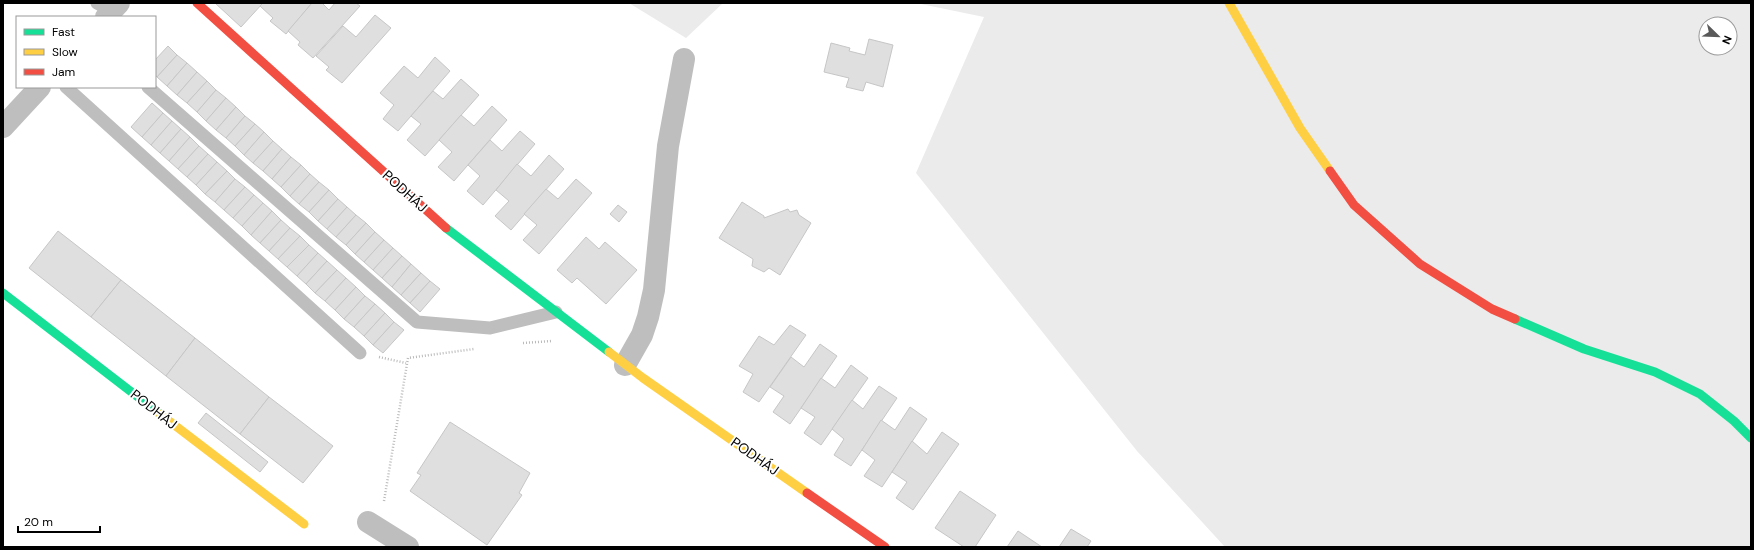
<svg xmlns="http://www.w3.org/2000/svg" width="1754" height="550" font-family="'DM Sans',sans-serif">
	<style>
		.green { fill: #ebebeb; fill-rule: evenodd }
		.building { fill: #dfdfdf; stroke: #c6c6c6 }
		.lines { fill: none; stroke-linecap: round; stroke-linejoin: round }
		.path { stroke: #b9b9b9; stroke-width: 2.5; stroke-dasharray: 1 2; stroke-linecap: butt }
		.lane { stroke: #bebebe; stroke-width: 13 }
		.street { stroke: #bebebe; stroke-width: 22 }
		.fast { stroke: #16e098; stroke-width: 9 }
		.slow { stroke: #ffcf43; stroke-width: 9 }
		.jam { stroke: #f24e42; stroke-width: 9 }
		.labels { text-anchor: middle; stroke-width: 4; stroke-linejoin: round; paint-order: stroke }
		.street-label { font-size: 14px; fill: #000; stroke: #fff }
	</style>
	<rect width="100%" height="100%" fill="#fff"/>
	<g class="green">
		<path d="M 629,3 L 723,3 L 686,38 Z"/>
		<path d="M 916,3 L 1751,3 L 1751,547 L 1225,547 L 1137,451 L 916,173 L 984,17 ZM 1706,24 L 1730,24 L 1730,48 L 1706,48 Z"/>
	</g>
	<g class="building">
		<path d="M 215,3 L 263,3 L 241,27 Z"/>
		<path d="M 263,3 L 312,3 L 286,34 L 270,21 L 273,18 L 260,6 Z"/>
		<path d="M 312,3 L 322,3 L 329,10 L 335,3 L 356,3 L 360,6 L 313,58 L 298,45 L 300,42 L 288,31 Z"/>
		<path d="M 375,15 L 391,28 L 342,83 L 326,70 L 329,67 L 316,56 L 343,26 L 356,37 Z"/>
		<path d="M 869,39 L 893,45 L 883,87 L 866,82 L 863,91 L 846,87 L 849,78 L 824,72 L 831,43 L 850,48 L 849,51 L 865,55 Z"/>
		<path d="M 168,46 L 177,55 L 157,77 L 155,75 L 155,60 Z"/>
		<path d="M 177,55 L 187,63 L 167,86 L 157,77 Z"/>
		<path d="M 435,57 L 450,71 L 398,131 L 383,119 L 394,105 L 380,93 L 404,66 L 418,78 Z"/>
		<path d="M 187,63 L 197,72 L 177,95 L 167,86 Z"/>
		<path d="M 197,72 L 207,81 L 187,103 L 177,95 Z"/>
		<path d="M 461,79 L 479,95 L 425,156 L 407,140 L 421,124 L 411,116 L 433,91 L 443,99 Z"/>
		<path d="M 207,81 L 216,90 L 197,112 L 187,103 Z"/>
		<path d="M 216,90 L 226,98 L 206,121 L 197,112 Z"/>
		<path d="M 226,98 L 236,107 L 216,130 L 206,121 Z"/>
		<path d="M 152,103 L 163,113 L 142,137 L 131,127 Z"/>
		<path d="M 492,106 L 507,120 L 454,181 L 438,167 L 452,152 L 439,140 L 461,115 L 474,126 Z"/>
		<path d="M 236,107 L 245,116 L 226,138 L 216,130 Z"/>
		<path d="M 163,113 L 172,121 L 151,145 L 142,137 Z"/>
		<path d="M 245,116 L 255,124 L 235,146 L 226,138 Z"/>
		<path d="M 172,121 L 181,129 L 160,153 L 151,145 Z"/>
		<path d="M 255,124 L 264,132 L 244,155 L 235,146 Z"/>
		<path d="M 181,129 L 190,137 L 169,161 L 160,153 Z"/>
		<path d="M 520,131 L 535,144 L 483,205 L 467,191 L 480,176 L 468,165 L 490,140 L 502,151 Z"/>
		<path d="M 264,132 L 273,141 L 253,163 L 244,155 Z"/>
		<path d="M 190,137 L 199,146 L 178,169 L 169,161 Z"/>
		<path d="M 273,141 L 282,149 L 263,171 L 253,163 Z"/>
		<path d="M 199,146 L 208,154 L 187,177 L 178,169 Z"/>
		<path d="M 282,149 L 291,157 L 272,179 L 263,171 Z"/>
		<path d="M 208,154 L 217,162 L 196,185 L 187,177 Z"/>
		<path d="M 549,155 L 564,169 L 511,230 L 495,216 L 509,201 L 496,190 L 517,164 L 531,176 Z"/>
		<path d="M 291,157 L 301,165 L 281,187 L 272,179 Z"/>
		<path d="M 217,162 L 227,171 L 205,194 L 196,185 Z"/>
		<path d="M 301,165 L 310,174 L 290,196 L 281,187 Z"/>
		<path d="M 227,171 L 235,179 L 215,202 L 205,194 Z"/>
		<path d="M 310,174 L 319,182 L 299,204 L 290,196 Z"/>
		<path d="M 235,179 L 245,187 L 224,210 L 215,202 Z"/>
		<path d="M 576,179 L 592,193 L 539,254 L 523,240 L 537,225 L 524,214 L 546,189 L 558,199 Z"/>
		<path d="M 319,182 L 329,190 L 309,212 L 299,204 Z"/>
		<path d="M 245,187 L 254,195 L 233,218 L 224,210 Z"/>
		<path d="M 329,190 L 338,199 L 318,221 L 309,212 Z"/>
		<path d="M 254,195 L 263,203 L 242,226 L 233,218 Z"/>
		<path d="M 338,199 L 347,207 L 327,229 L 318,221 Z"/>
		<path d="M 742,202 L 764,216 L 764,218 L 788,209 L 790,212 L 797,210 L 799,215 L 811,223 L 780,275 L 769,268 L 764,272 L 752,266 L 753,259 L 719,238 Z"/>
		<path d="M 263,203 L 272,211 L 251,235 L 242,226 Z"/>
		<path d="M 618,205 L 627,212 L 619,222 L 610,214 Z"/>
		<path d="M 347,207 L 356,215 L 336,237 L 327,229 Z"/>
		<path d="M 272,211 L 281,220 L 260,243 L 251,235 Z"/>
		<path d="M 356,215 L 366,223 L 346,245 L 336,237 Z"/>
		<path d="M 281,220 L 290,228 L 269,251 L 260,243 Z"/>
		<path d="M 366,223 L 375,232 L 355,254 L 346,245 Z"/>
		<path d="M 290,228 L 300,236 L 278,259 L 269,251 Z"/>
		<path d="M 58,231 L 121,280 L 91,317 L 29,268 Z"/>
		<path d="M 375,232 L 384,240 L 364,262 L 355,254 Z"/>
		<path d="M 300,236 L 309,245 L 287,267 L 278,259 Z"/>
		<path d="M 586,237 L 599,249 L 605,242 L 637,270 L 606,304 L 577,278 L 572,283 L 557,270 Z"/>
		<path d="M 384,240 L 393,248 L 373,270 L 364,262 Z"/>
		<path d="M 309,245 L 318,253 L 297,276 L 287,267 Z"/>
		<path d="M 393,248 L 402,256 L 382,278 L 373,270 Z"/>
		<path d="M 318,253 L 327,261 L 306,284 L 297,276 Z"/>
		<path d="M 402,256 L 411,264 L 392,287 L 382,278 Z"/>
		<path d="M 327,261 L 337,270 L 315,293 L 306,284 Z"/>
		<path d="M 411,264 L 421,273 L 401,295 L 392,287 Z"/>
		<path d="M 337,270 L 346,278 L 325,301 L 315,293 Z"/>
		<path d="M 421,273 L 430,281 L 410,303 L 401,295 Z"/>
		<path d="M 346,278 L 356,287 L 335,310 L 325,301 Z"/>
		<path d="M 121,280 L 195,338 L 166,376 L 91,317 Z"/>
		<path d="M 430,281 L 440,289 L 420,312 L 410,303 Z"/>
		<path d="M 356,287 L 365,296 L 344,319 L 335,310 Z"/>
		<path d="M 365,296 L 375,304 L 354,327 L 344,319 Z"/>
		<path d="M 375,304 L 385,313 L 364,336 L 354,327 Z"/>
		<path d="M 385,313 L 394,322 L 373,345 L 364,336 Z"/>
		<path d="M 394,322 L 404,330 L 383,353 L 373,345 Z"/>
		<path d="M 790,325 L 806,335 L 759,402 L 743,392 L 753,374 L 739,366 L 759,336 L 774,345 Z"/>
		<path d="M 195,338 L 269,397 L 240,434 L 166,376 Z"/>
		<path d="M 820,344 L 837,356 L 790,424 L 773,412 L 784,396 L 770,387 L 791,357 L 804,367 Z"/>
		<path d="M 851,365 L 868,378 L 821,445 L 804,433 L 815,417 L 801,408 L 821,378 L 835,388 Z"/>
		<path d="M 879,386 L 897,398 L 851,466 L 834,455 L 844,439 L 832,429 L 852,400 L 863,409 Z"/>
		<path d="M 269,397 L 333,446 L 303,483 L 240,434 Z"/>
		<path d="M 910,407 L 927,419 L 882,487 L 864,476 L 875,460 L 862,450 L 881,420 L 895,430 Z"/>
		<path d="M 206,413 L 268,462 L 260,472 L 198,423 Z"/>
		<path d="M 450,422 L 530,473 L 519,493 L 522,495 L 487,545 L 410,491 L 421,475 L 417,473 Z"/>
		<path d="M 942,432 L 959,444 L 913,510 L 896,498 L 907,482 L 892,472 L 912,441 L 927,454 Z"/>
		<path d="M 960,491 L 996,515 L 975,547 L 964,547 L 935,528 Z"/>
		<path d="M 1071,529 L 1091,541 L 1087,547 L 1059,547 Z"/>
		<path d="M 1018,531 L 1042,547 L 1007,547 Z"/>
	</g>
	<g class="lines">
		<g class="path">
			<path d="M 523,343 L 552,341"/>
			<path d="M 379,357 L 406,363"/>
			<path d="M 384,501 L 408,358 L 474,349"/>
		</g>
		<g class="lane">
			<path d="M 97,3 L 112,11"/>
			<path d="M 66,87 L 360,353"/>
			<path d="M 148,87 L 417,322 L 490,328 L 556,312"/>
		</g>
		<g class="street">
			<path d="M 106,17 L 119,3"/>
			<path d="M 3,127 L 40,87"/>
			<path d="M 625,365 L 642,335 L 648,317 L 654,290 L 668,146 L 684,59"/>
			<path d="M 368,522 L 408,547"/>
		</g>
		<g class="fast">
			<path d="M 446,228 L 609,352"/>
			<path d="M 3,293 L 160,414"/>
			<path d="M 1515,319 L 1584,349 L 1655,372 L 1700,394 L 1734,421 L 1751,438"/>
		</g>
		<g class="slow">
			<path d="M 1229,3 L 1300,128 L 1330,171"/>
			<path d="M 609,352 L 643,378 L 807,493"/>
			<path d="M 160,414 L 304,524"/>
		</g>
		<g class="jam">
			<path d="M 197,3 L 446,228"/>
			<path d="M 1330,171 L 1354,205 L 1420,264 L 1492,309 L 1515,319"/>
			<path d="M 807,493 L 885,547"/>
		</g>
	</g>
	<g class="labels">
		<g class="street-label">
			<text transform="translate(405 191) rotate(42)" y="5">PODHÁJ</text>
			<text transform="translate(154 409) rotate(38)" y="5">PODHÁJ</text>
			<text transform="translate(755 456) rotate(35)" y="5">PODHÁJ</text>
		</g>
	</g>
	<rect width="1754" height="550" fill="none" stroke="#000000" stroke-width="8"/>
	<rect x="16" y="16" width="140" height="72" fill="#ffffff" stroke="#999999"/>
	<rect x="24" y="29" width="20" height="6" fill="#16e098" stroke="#999999"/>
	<text x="52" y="36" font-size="12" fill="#000000">Fast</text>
	<rect x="24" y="49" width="20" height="6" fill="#ffcf43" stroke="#999999"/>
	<text x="52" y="56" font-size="12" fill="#000000">Slow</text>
	<rect x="24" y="69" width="20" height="6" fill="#f24e42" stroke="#999999"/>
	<text x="52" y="76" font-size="12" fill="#000000">Jam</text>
	<g transform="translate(1718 36) rotate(113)"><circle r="19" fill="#ffffff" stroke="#999999"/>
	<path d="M0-3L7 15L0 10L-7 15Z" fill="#595959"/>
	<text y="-6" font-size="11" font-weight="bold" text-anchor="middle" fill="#000000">N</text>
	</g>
	<path d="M18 526v6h82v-6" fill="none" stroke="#000000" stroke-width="2"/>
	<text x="24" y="526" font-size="12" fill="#000000" stroke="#ffffff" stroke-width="3" paint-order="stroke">20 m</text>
</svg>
